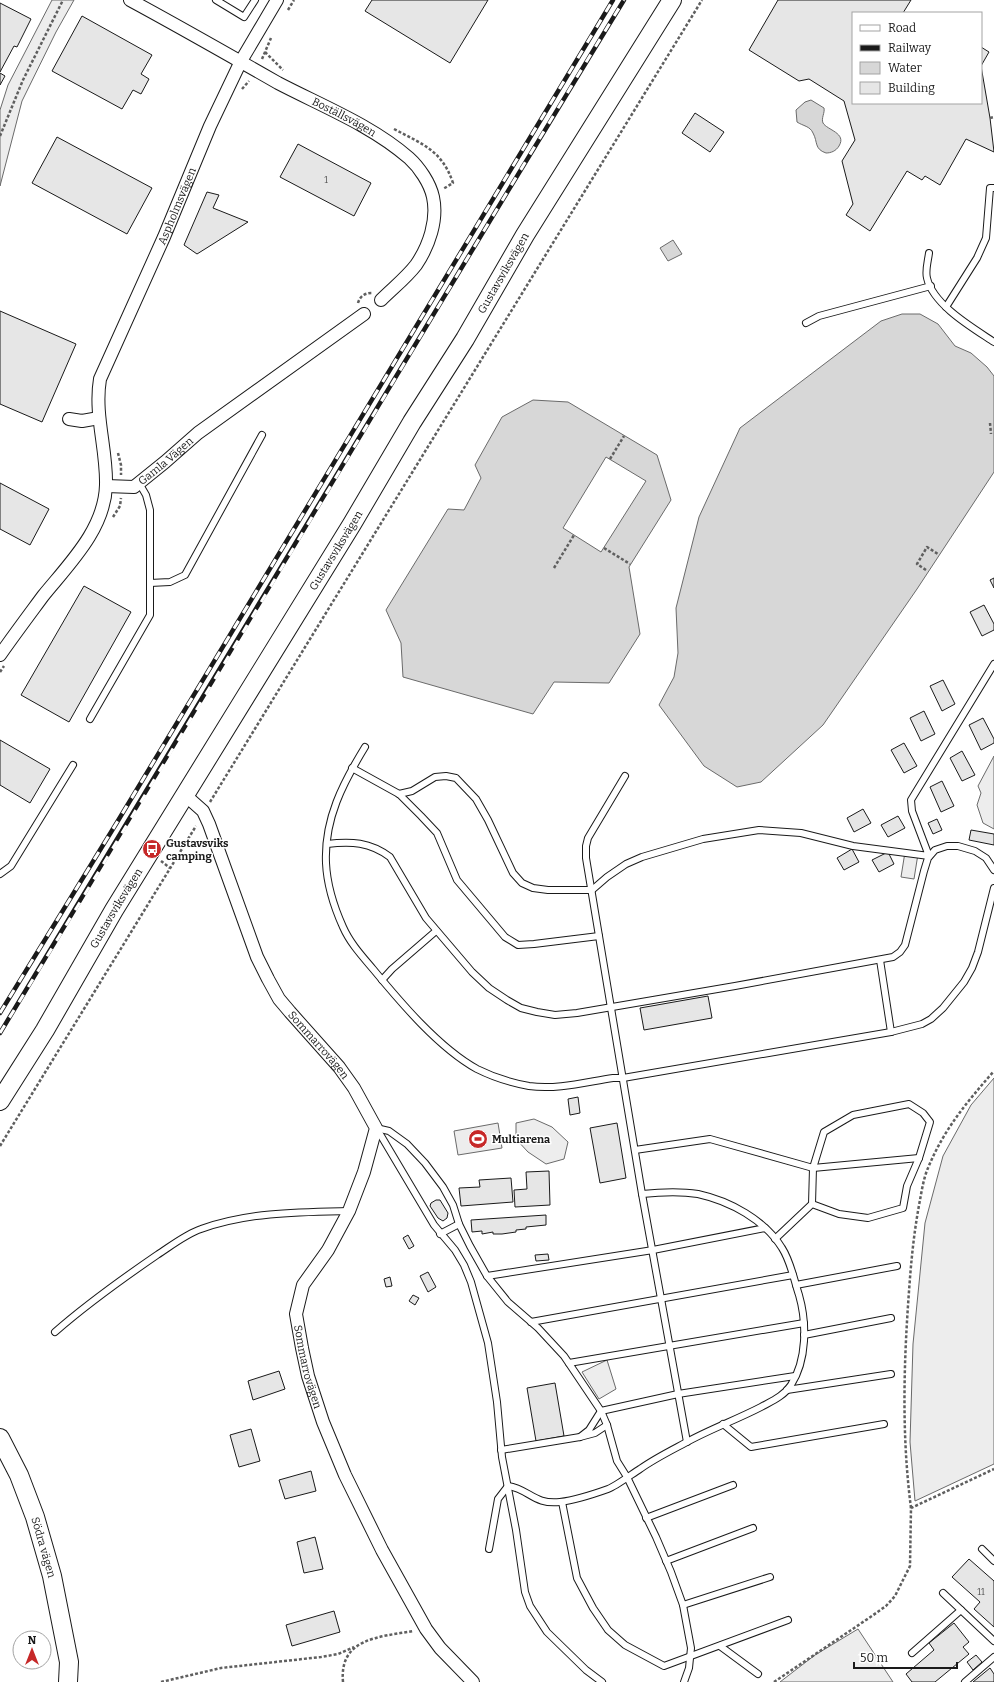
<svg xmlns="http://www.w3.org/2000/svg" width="994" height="1682" font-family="Bitter,serif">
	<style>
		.built { fill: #ededed; stroke: #6a6a6a }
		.water { fill: #d7d7d7; stroke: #6a6a6a; fill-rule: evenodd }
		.building { fill: #e6e6e6; stroke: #1a1a1a }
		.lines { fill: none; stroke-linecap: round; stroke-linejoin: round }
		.lane-casing { stroke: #1a1a1a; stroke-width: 8 }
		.street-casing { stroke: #1a1a1a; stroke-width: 14 }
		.secondary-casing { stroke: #1a1a1a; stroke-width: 20 }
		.path { stroke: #5f5f5f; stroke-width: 2.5; stroke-dasharray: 3 2; stroke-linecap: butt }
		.lane { stroke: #fff; stroke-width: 6 }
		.street { stroke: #fff; stroke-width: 12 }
		.secondary { stroke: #fff; stroke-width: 18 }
		.rail-casing { stroke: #1a1a1a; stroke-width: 4.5 }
		.rail { stroke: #fff; stroke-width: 3; stroke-dasharray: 9; stroke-linecap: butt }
		.labels { text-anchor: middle; stroke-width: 3; stroke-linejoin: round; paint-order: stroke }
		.number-label { font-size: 9px; fill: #4d4d4d }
		.street-label { font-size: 11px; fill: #1a1a1a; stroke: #fff }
		.poi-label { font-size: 11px; font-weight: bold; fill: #1a1a1a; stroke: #fff; text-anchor: start }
	</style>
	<rect width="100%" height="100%" fill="#fff"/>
	<g class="built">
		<path d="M 52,0 L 74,0 L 56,32 L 22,101 L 0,186 L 0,110 L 8,85 Z"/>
		<path d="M 994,756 L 994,829 L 983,823 L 977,805 L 981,793 L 978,786 Z"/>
		<path d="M 905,852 L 918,854 L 914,879 L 901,877 Z"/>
		<path d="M 994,1078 L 994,1464 L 915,1501 L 910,1442 L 913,1344 L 925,1223 L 943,1156 L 971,1105 Z"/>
		<path d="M 534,1119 L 552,1127 L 568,1142 L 564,1159 L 546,1164 L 528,1152 L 516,1139 L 516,1123 Z"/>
		<path d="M 498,1123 L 502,1148 L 458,1155 L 454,1131 Z"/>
		<path d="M 607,1360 L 616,1389 L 599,1399 L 582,1372 Z"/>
		<path d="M 858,1629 L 893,1682 L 780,1682 L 815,1655 Z"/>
	</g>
	<g class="water">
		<path d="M 811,100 L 824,108 C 825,113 821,118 823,123 C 827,130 847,133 839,146 C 836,151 831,153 826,153 C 814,149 818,142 813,133 C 810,126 803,126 797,122 L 796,110 L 805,102 Z"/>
		<path d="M 673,240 L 682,254 L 668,261 L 660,248 Z"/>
		<path d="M 902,314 L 920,314 L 938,324 L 955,346 L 971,353 L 987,367 L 994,376 L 994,472 L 917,589 L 823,725 L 761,782 L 737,787 L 704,766 L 659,705 L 674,677 L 678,653 L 676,608 L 699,517 L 740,428 L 881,321 Z"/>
		<path d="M 533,400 L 568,402 L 657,455 L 671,500 L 629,567 L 640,634 L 609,683 L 554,682 L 533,714 L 403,677 L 401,643 L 386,610 L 448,509 L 464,510 L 481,478 L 475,465 L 502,417 ZM 606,457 L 646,481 L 601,552 L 563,528 Z"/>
	</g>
	<g class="building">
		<path d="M 372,0 L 488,0 L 450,63 L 365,11 Z"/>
		<path d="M 778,0 L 911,0 L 903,13 L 853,13 L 853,103 L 981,103 L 981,47 L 989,52 L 981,66 L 990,118 L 994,152 L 966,139 L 940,185 L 925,176 L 922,180 L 907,171 L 870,231 L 846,215 L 853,204 L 842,161 L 855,140 L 844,101 L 809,79 L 799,81 L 749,50 Z"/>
		<path d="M 0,3 L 31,19 L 17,47 L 14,46 L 0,72 Z"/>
		<path d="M 82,16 L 152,55 L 141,74 L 149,79 L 141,94 L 133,90 L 122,109 L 52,71 Z"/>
		<path d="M 0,73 L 5,76 L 0,85 Z"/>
		<path d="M 695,113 L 724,132 L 710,152 L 682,133 Z"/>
		<path d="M 57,137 L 152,188 L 127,234 L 32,183 Z"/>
		<path d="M 298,144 L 371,183 L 354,216 L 280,177 Z"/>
		<path d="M 207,192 L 219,195 L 213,208 L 248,222 L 197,254 L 184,245 Z"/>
		<path d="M 0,311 L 76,344 L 42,422 L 0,404 Z"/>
		<path d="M 0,483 L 49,509 L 30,545 L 0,529 Z"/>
		<path d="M 994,578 L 994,588 L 990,580 Z"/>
		<path d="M 84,586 L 131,612 L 69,722 L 21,695 Z"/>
		<path d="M 984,605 L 994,624 L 994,630 L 982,636 L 970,612 Z"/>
		<path d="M 943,680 L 955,704 L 942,711 L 930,686 Z"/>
		<path d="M 924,711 L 935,734 L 921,741 L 910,718 Z"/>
		<path d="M 983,718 L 994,739 L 994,743 L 981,750 L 969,725 Z"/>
		<path d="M 0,740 L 50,769 L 30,803 L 0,785 Z"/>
		<path d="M 904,743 L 917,766 L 904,773 L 891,750 Z"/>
		<path d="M 962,751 L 975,775 L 962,781 L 950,758 Z"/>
		<path d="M 942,781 L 954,806 L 941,812 L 930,787 Z"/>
		<path d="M 863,809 L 871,823 L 854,832 L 847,818 Z"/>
		<path d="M 898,816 L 905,828 L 888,837 L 881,825 Z"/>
		<path d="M 937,819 L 942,830 L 933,834 L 928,823 Z"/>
		<path d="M 971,830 L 994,834 L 994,845 L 969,840 Z"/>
		<path d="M 852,849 L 859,862 L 844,870 L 837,858 Z"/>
		<path d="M 888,852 L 894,864 L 879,872 L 872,860 Z"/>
		<path d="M 708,996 L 712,1018 L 644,1030 L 640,1008 Z"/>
		<path d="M 578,1097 L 580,1113 L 570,1115 L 568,1099 Z"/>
		<path d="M 617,1123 L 626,1178 L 600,1183 L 590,1128 Z"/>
		<path d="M 549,1171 L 550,1205 L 515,1207 L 514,1190 L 527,1189 L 526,1172 Z"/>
		<path d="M 511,1178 L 513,1202 L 461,1206 L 459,1188 L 480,1187 L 479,1180 Z"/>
		<path d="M 436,1200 L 440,1200 L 448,1213 L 447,1218 L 443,1221 L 438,1218 L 430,1206 L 431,1203 Z"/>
		<path d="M 546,1215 L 546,1225 L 526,1227 L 526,1229 L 516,1230 L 516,1232 L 502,1234 L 493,1234 L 493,1232 L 482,1234 L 482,1231 L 472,1232 L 471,1220 Z"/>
		<path d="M 408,1235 L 414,1246 L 409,1249 L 403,1238 Z"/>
		<path d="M 548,1254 L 549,1260 L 536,1261 L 535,1255 Z"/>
		<path d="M 428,1272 L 436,1287 L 428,1292 L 420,1276 Z"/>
		<path d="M 390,1277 L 392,1286 L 386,1287 L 384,1279 Z"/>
		<path d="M 413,1295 L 419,1298 L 415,1305 L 409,1301 Z"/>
		<path d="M 279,1371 L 285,1389 L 253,1400 L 248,1381 Z"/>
		<path d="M 555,1383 L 564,1436 L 536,1441 L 527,1388 Z"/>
		<path d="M 251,1429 L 260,1461 L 239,1467 L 230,1435 Z"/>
		<path d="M 311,1471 L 316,1491 L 285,1499 L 279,1480 Z"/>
		<path d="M 315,1537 L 323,1569 L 304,1573 L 297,1542 Z"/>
		<path d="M 969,1559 L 994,1581 L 994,1627 L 974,1609 L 980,1602 L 952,1577 Z"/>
		<path d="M 334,1611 L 340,1632 L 292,1646 L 286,1625 Z"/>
		<path d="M 954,1623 L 969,1642 L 963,1647 L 969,1654 L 935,1682 L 912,1682 L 906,1674 L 934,1650 L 929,1643 Z"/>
		<path d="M 976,1655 L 982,1662 L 973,1670 L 967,1662 Z"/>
		<path d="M 990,1668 L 994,1674 L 994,1682 L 973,1682 Z"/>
	</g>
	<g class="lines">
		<defs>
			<g id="lane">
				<path d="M 216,0 L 244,17 L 255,0"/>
				<path d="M 929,253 C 928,261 925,271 927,278 C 933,305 973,328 994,342"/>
				<path d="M 946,307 L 977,258 L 986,238 L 990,188 L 994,188"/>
				<path d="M 806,323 L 819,316 L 931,286"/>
				<path d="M 150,583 L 170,582 L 185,575 L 262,435"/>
				<path d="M 90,719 L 150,615 L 150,510 L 146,495 L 139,483"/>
				<path d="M 365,747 C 343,783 324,819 326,863 C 327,885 334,907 343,927 C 350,943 362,956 373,969 C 401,1003 439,1048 477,1069 C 493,1077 512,1083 529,1086 C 557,1090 586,1082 613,1078 L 623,1078 L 891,1032 L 922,1024 L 931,1019 L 943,1008 L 964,982 L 972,968 L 978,952 L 994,888"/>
				<path d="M 352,768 L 399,794 L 421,816 L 437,833 L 457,880 L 505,937 L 518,945 L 534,944 L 599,936"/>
				<path d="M 625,776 L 588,838 L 586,846 L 586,858 L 642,1194 L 687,1442"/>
				<path d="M 399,794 L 412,791 L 435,777 L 446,776 L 456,778 L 476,799 L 488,820 L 513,873 L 522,883 L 533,888 L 548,890 L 592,890 L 607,877 L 626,864 L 642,857 L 703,839 L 759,830 L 801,833 L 853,846 L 929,856 L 912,811 L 911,800 L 994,664"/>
				<path d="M 327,844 C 351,841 370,842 390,857 L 426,918 L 472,972 L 489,988 L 507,1000 L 521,1008 L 537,1012 L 555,1015 L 577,1013 L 735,986 L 893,957 L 900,952 L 905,945 L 924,871 L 928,858 L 935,850 L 947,846 L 958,846 L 975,851 L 986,858 L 994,870"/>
				<path d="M 0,874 L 11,866 L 73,765"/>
				<path d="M 880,960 L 891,1032"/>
				<path d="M 382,980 L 392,969 L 436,931"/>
				<path d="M 376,1128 L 389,1131 L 407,1144 L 425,1163 L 443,1187 L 453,1205 L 459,1224 L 470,1246 L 487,1276 L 508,1302 L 538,1328 L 564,1356 L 601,1411 L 607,1425 L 617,1461 L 627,1477 L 656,1537 L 671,1572 L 683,1605 L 691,1648 L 689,1668 L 684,1682"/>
				<path d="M 377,1129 L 434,1225 L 455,1250 L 464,1265 L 471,1282 L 488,1343 L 497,1402 L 502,1457 L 516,1530 L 525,1592 L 530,1606 L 547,1632 L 586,1670 L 602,1682"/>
				<path d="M 635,1150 L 710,1139 L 813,1168 L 919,1158"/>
				<path d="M 440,1234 L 459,1224"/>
				<path d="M 775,1239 L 812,1204 L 813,1168 L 824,1132 L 853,1115 L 909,1104 L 923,1113 L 930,1122 L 919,1158 L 907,1186 L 903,1208 L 868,1218 L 839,1214 L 812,1204"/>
				<path d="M 487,1276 L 653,1250 L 765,1228"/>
				<path d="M 796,1285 L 897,1266"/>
				<path d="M 531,1322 L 793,1275"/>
				<path d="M 55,1332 C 87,1304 122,1279 157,1255 C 171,1246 186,1234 201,1229 C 248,1212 300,1212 349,1211"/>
				<path d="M 804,1335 L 891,1318"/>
				<path d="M 569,1363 L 804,1323"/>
				<path d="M 787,1390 L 891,1374"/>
				<path d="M 723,1424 L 751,1447 L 884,1424"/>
				<path d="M 580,1437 L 589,1430 L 601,1411 L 678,1394 L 795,1376"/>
				<path d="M 501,1450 L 580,1437 L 595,1433 L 607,1425"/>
				<path d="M 508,1486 C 529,1489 534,1505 560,1502 C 576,1500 594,1494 608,1489 C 616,1486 632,1474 640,1469 C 654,1459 670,1451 685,1443 C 710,1429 736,1420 761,1407 C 772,1401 784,1396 791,1385 C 807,1360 807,1323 799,1295 C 794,1280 791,1262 782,1248 C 765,1220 730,1201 698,1194 C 680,1191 660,1192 642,1194"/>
				<path d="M 562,1502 L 577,1578 L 593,1608 L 608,1630 L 625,1645 L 664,1666 L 788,1620"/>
				<path d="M 646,1518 L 733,1485"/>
				<path d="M 489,1549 L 498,1499 L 508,1486"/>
				<path d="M 982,1549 L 994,1561"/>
				<path d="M 666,1561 L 753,1528"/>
				<path d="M 943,1593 L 994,1641"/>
				<path d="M 683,1605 L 770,1577"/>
				<path d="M 720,1646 L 758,1674"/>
				<path d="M 912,1653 L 961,1610"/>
				<path d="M 965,1682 L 994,1657"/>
			</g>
			<g id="street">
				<path id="s1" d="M 130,0 C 180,27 229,55 278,83 C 322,106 371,125 409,158 C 419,167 430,183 433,197 C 438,220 429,246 416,265 C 406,278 393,288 381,300"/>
				<path d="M 69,419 L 82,421 L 99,418"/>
				<path id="s2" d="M 106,486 L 134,487 L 165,462 L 198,433 L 364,314"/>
				<path id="s3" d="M 0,655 C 14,635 29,615 43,596 C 69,564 105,529 106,485 C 107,449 94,415 100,379 L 164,237 L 210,126 L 241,61 L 277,0"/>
				<path id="s4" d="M 185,795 L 203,811 L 209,824 L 257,957 L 268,979 L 279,999 L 290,1012 L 339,1067 L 354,1088 L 376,1128 L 364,1172 L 349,1211 L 328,1250 L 303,1285 L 296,1314 L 302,1348 L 308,1376 L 323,1422 L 345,1475 L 382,1550 L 426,1629 L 440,1648 L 473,1682"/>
			</g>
			<g id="secondary">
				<path id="s5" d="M 0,1101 L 45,1030 L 114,910 L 352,524 L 412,422 L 465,339 L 525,235 L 672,0"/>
				<path id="s6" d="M 0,1438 L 19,1475 L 35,1517 L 52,1576 L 69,1662 L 68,1682"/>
			</g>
		</defs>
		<use href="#lane" class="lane-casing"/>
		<use href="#street" class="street-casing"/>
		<use href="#secondary" class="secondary-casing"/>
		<g class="path">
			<path d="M 288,10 L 294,0"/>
			<path d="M 265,52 L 283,70"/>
			<path d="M 262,59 L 271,38"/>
			<path d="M 242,89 L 249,81"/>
			<path d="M 990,118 L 994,117"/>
			<path d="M 394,129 C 422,144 442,150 453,183 L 443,189"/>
			<path d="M 0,136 L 23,80 L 63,0"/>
			<path d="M 358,303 C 360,296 365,293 372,293"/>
			<path d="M 990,423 L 991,434"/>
			<path d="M 118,453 L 121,465 L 121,475"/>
			<path d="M 610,459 L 624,436"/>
			<path d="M 113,517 L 120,506 L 121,498"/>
			<path d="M 604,548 L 630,564"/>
			<path d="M 554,568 L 574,535"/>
			<path d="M 926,570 L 917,564 L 927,547 L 938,554"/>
			<path d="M 0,672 L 4,666"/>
			<path d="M 210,802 L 702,0"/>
			<path d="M 161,861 L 170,868"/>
			<path d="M 0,1146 L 196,826"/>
			<path d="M 911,1508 C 901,1431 904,1355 910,1278 C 912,1252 915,1226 920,1200 C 922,1189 924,1177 928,1168 C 944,1129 967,1102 994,1071"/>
			<path d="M 161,1682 L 221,1668 L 321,1657 L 338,1654 L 354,1647"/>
			<path d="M 343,1682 C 339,1638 379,1637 413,1631"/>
			<path d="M 774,1682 L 869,1618 L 886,1606 L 895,1596 L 910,1566 L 911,1508 L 994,1469"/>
		</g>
		<use href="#lane" class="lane"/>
		<use href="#street" class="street"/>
		<use href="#secondary" class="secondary"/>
		<defs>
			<g id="rail">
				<path d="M 0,1013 L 116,824 L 613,0"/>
				<path d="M 0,1033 C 211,690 414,343 624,0"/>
			</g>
		</defs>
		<use href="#rail" class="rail-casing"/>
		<use href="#rail" class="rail"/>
	</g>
	<defs>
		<symbol id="bus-disc" viewBox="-11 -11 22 22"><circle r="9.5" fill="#c62828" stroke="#fff"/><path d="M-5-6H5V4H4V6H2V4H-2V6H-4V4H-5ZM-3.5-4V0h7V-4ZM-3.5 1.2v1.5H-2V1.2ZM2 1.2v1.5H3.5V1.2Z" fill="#fff"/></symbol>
		<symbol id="stadium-disc" viewBox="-11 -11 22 22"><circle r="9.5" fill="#c62828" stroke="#fff"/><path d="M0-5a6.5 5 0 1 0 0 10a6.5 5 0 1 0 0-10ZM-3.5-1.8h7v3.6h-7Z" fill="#fff"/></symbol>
	</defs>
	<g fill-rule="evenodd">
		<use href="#bus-disc" x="141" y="838" width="22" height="22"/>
		<use href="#stadium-disc" x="467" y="1128" width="22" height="22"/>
	</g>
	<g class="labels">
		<g class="number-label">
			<text x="326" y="183">1</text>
			<text x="981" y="1595">11</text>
		</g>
		<g class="street-label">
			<text dy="4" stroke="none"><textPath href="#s1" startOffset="244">Boställsvägen</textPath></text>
			<text dy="4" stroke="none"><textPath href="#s3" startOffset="499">Aspholmsvägen</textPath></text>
			<text dy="4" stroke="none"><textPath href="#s5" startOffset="969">Gustavsviksvägen</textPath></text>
			<text dy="4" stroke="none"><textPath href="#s2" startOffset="69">Gamla Vägen</textPath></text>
			<text dy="4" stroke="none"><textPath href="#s5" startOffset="645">Gustavsviksvägen</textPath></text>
			<text dy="4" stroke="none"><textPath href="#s5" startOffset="225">Gustavsviksvägen</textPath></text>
			<text dy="4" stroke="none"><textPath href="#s4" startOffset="288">Sommarrovägen</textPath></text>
			<text dy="4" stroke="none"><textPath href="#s4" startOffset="648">Sommarrovägen</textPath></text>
			<text dy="4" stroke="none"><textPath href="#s6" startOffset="118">Södra vägen</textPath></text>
		</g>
		<g class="poi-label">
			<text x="166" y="847">Gustavsviks<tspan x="166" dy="13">camping</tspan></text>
			<text x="492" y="1143">Multiarena</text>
		</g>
	</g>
	<rect x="852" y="12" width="130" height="92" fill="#ffffff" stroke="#a3a3a3"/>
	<rect x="860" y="25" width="20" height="6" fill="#ffffff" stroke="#a3a3a3"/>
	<text x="888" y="32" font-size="12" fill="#1a1a1a">Road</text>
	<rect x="860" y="45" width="20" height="6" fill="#1a1a1a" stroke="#a3a3a3"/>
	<text x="888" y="52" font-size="12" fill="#1a1a1a">Railway</text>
	<rect x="860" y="62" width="20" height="12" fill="#d7d7d7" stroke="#a3a3a3"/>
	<text x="888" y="72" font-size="12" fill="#1a1a1a">Water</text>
	<rect x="860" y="82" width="20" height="12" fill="#e6e6e6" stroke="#a3a3a3"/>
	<text x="888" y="92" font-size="12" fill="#1a1a1a">Building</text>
	<g transform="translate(32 1650)"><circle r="19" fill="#ffffff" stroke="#a3a3a3"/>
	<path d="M0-3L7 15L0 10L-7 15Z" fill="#c62828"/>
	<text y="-6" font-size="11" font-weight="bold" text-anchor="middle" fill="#1a1a1a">N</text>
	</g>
	<path d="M854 1662v6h103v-6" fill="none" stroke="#1a1a1a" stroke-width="2"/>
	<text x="860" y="1662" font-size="12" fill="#1a1a1a" stroke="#ffffff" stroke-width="3" paint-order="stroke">50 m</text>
</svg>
